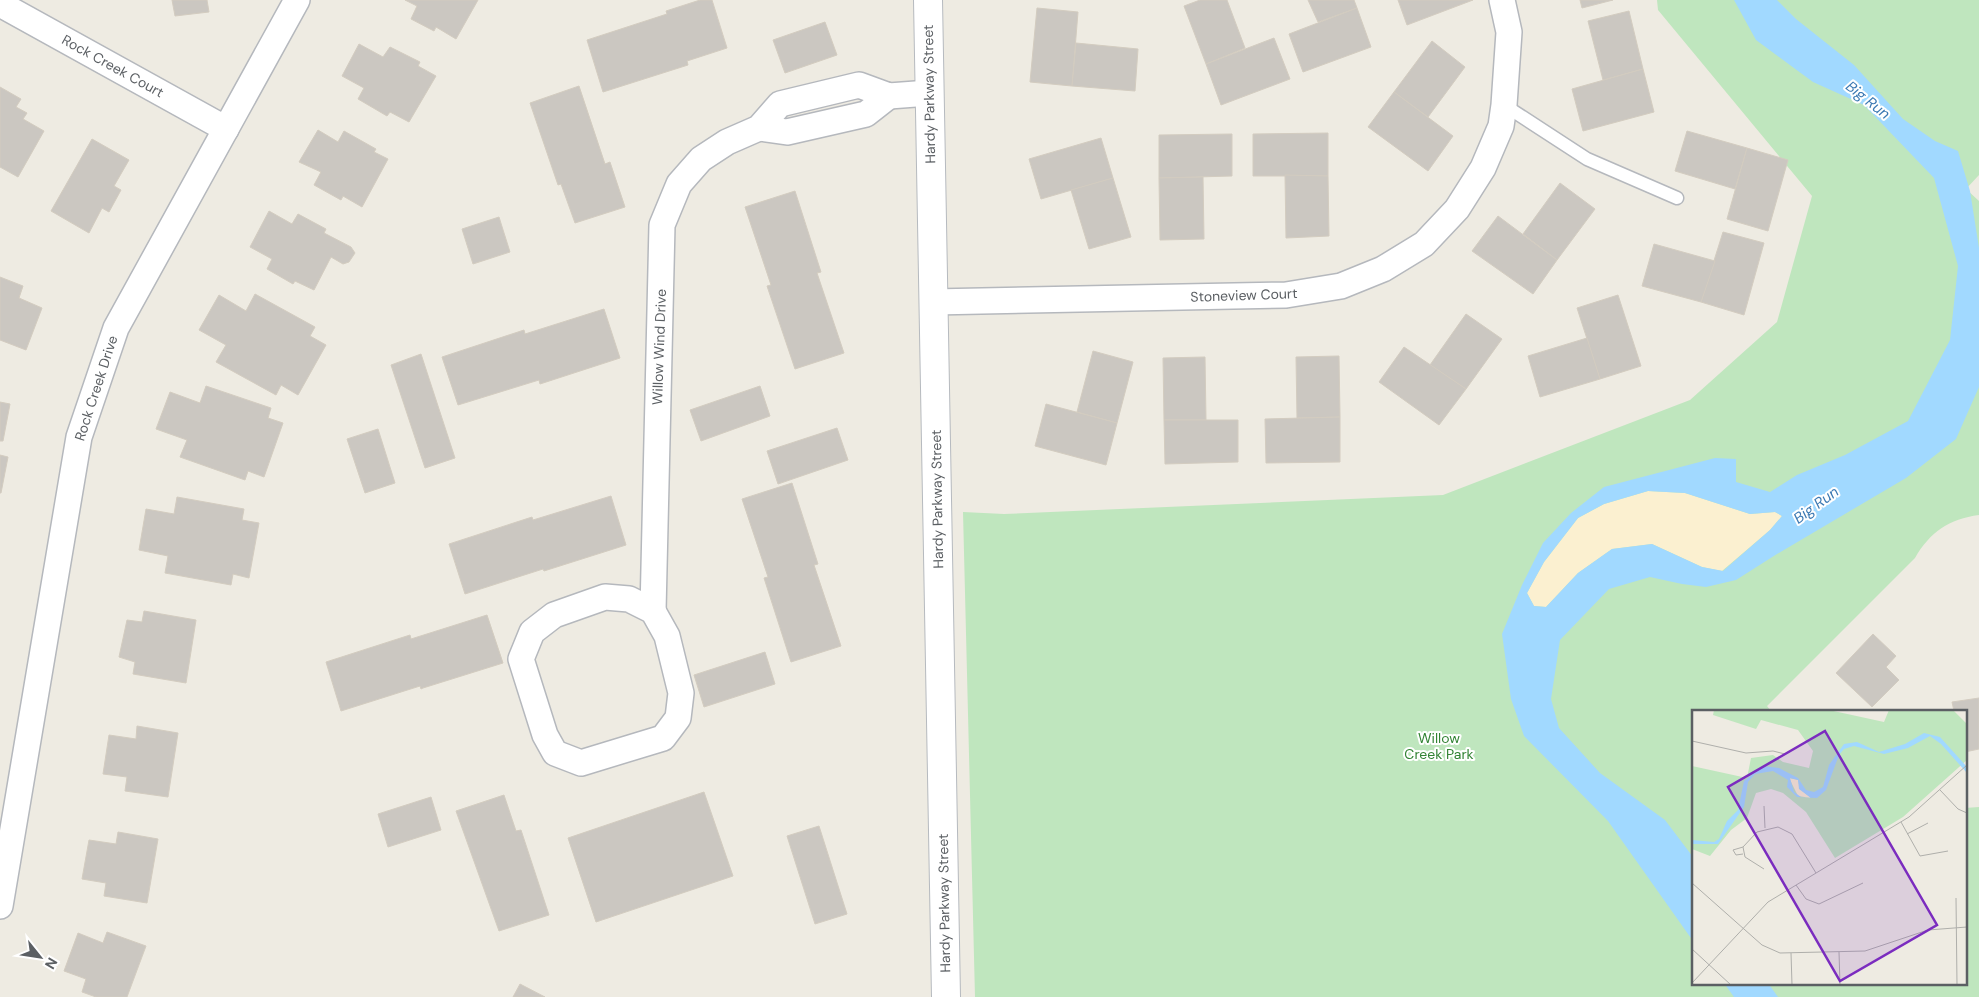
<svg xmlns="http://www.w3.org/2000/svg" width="1979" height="997" font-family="'DM Sans',sans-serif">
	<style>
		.green { fill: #bfe6be }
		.sand { fill: #fbf0d0 }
		.water { fill: #a1d9ff; fill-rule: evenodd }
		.building { fill: #cbc7c1; stroke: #d3ccc0 }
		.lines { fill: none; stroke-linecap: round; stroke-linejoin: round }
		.lane-casing { stroke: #b5b8bd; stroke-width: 15 }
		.street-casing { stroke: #b5b8bd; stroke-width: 28 }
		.secondary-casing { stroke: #b6babf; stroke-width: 30 }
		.lane { stroke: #fff; stroke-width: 12 }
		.street { stroke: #fff; stroke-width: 25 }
		.secondary { stroke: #fff; stroke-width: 28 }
		.labels { text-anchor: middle; stroke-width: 4; stroke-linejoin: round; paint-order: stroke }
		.street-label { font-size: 14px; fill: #5b5f63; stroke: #fff }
		.park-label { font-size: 14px; fill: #328334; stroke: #fff }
		.water-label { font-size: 15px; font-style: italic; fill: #3c79b3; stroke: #fff }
		.inset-road { fill: none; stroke: #afafab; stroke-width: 1 }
		.view { fill: #7b2cbf; fill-opacity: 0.15; stroke: #7b2cbf; stroke-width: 2.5 }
		.inset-edge { fill: none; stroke: #5b5f63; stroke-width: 2.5 }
	</style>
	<rect width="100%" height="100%" fill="#eeebe2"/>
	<path class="green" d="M 1657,0 L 1979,0 L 1979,175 L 1966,189 L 1979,201 L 1979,515 C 1949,519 1930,532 1915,558 L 1767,706 L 1771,711 L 1693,711 L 1693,983 L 1965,983 L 1965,808 L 1979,807 L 1979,997 L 975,997 L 963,512 L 1004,514 L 1443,495 L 1690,400 L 1777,322 L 1812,196 L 1658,10 Z"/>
	<path class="sand" d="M 1648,491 L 1685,493 L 1750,514 L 1775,512 L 1782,516 L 1770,530 L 1722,571 L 1702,567 L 1652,544 L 1612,549 L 1578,573 L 1546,607 L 1534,606 L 1527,593 L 1544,562 L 1578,518 L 1604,504 Z"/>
	<g class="water">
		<path d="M 1734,0 L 1777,0 L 1796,19 L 1854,65 L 1903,119 L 1935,141 L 1958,151 L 1970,191 L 1979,248 L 1979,387 L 1956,439 L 1906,478 L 1777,554 L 1736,580 L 1706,587 L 1682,584 L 1650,577 L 1609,589 L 1560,640 L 1551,699 L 1559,728 L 1600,773 L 1665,820 L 1693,857 L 1693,941 L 1608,821 L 1524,736 L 1511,699 L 1502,634 L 1522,585 L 1543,543 L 1571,513 L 1604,487 L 1715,458 L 1736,459 L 1736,482 L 1770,492 L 1797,475 L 1845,455 L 1908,421 L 1950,340 L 1958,266 L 1934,178 L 1864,105 L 1813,82 L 1756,40 ZM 1648,491 L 1685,493 L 1750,514 L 1775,512 L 1782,516 L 1770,530 L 1723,571 L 1702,567 L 1652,544 L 1612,549 L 1578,573 L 1546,607 L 1534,606 L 1527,593 L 1544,562 L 1578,518 L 1604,504 Z"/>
		<path d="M 1724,983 L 1768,983 L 1778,997 L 1734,997 Z"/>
	</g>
	<g class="building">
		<path d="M 172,0 L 207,0 L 209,12 L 175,16 Z"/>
		<path d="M 405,0 L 478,0 L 456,39 L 436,27 L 434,31 L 411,19 L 417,6 Z"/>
		<path d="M 700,0 L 712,0 L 727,48 L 687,61 L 688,65 L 603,92 L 587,40 L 667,14 L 666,11 Z"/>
		<path d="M 1200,0 L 1227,0 L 1245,48 L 1206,64 L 1184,6 Z"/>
		<path d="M 1308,0 L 1354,0 L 1357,8 L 1318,22 Z"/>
		<path d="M 1398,0 L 1473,0 L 1407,25 Z"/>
		<path d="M 1580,0 L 1613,0 L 1582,8 Z"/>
		<path d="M 1037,8 L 1078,12 L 1072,86 L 1030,82 Z"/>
		<path d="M 1357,8 L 1371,47 L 1303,72 L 1289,34 Z"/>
		<path d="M 1629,11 L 1643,69 L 1603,80 L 1588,21 Z"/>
		<path d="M 825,22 L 837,55 L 785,73 L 773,40 Z"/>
		<path d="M 1274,38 L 1290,79 L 1221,105 L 1206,64 Z"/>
		<path d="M 1432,41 L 1465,67 L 1428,117 L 1394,92 Z"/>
		<path d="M 1076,43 L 1138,49 L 1135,91 L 1072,86 Z"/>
		<path d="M 359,44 L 383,57 L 390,47 L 420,62 L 418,66 L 436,76 L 409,122 L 390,112 L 387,116 L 358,99 L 364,88 L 342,76 Z"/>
		<path d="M 1643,69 L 1654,112 L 1583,131 L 1572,89 Z"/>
		<path d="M 579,86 L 605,164 L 610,162 L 625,207 L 575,223 L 561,184 L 558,185 L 530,103 Z"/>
		<path d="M 0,87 L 21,99 L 16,107 L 27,113 L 23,119 L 44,131 L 18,177 L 0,167 Z"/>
		<path d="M 1394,92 L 1453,136 L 1428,171 L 1368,127 Z"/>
		<path d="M 318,130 L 338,142 L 344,131 L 376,149 L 374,152 L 388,159 L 362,207 L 343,196 L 341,200 L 314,185 L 321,172 L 299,162 Z"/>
		<path d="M 1687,131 L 1747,148 L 1735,189 L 1675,171 Z"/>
		<path d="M 1328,133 L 1328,176 L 1253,176 L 1253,134 Z"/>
		<path d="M 1232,134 L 1232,176 L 1159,178 L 1159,135 Z"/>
		<path d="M 1101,138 L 1113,178 L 1041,199 L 1029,159 Z"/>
		<path d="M 92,139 L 129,160 L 114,186 L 121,190 L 109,212 L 102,208 L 89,233 L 51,211 Z"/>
		<path d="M 1747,148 L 1788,160 L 1768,231 L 1727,219 Z"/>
		<path d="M 1285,175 L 1328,176 L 1329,236 L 1286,238 Z"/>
		<path d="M 1203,177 L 1204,239 L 1160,240 L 1159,178 Z"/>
		<path d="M 1113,178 L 1131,237 L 1089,249 L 1071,190 Z"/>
		<path d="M 1560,183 L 1595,209 L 1557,260 L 1523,234 Z"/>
		<path d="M 795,191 L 821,272 L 817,273 L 844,353 L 795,369 L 767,286 L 771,285 L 745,207 Z"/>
		<path d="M 269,211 L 292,224 L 298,214 L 326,229 L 324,233 L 351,247 L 355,253 L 349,262 L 343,264 L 331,257 L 314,290 L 295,281 L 293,284 L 267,269 L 272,259 L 250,247 Z"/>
		<path d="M 1498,216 L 1557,260 L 1533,294 L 1472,251 Z"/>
		<path d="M 499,217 L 510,252 L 473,264 L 462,229 Z"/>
		<path d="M 1723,232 L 1764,243 L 1744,315 L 1701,302 Z"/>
		<path d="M 1654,244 L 1715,261 L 1701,302 L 1642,286 Z"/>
		<path d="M 0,277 L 23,286 L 19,298 L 42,308 L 26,350 L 0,340 Z"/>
		<path d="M 255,294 L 315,327 L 310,336 L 326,345 L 298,395 L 281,385 L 276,395 L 216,362 L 226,345 L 199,330 L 219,295 L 246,311 Z"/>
		<path d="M 1618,295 L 1641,366 L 1600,379 L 1577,308 Z"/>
		<path d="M 604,309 L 620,358 L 540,384 L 539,380 L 458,405 L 442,357 L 524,330 L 525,334 Z"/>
		<path d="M 1466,314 L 1502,339 L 1466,389 L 1430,365 Z"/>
		<path d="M 1587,338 L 1600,379 L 1540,397 L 1528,356 Z"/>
		<path d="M 1404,347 L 1466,389 L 1439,425 L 1379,382 Z"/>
		<path d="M 1093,351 L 1133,362 L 1117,423 L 1077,412 Z"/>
		<path d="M 421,354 L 455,458 L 425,468 L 391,365 Z"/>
		<path d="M 1339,356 L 1340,417 L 1297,418 L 1296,357 Z"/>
		<path d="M 1205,357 L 1206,420 L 1164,420 L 1163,358 Z"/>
		<path d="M 206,386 L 271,408 L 268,418 L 283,423 L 264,477 L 248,471 L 245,480 L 180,457 L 187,440 L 156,429 L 170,392 L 200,403 Z"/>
		<path d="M 760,386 L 770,416 L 701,441 L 690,410 Z"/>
		<path d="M 0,402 L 10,404 L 3,441 L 0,441 Z"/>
		<path d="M 1046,404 L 1117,423 L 1106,465 L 1035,446 Z"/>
		<path d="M 1340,417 L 1340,462 L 1266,463 L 1265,419 Z"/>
		<path d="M 1164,420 L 1238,420 L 1238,462 L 1165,464 Z"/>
		<path d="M 837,428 L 848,460 L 778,484 L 767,451 Z"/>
		<path d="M 378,429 L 395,483 L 365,493 L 347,439 Z"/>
		<path d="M 0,455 L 8,457 L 1,493 L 0,493 Z"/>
		<path d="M 792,483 L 818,564 L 814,565 L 841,646 L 791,662 L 764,578 L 768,577 L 742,499 Z"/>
		<path d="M 611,496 L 626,545 L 544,571 L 543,569 L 465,594 L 449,544 L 532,517 L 533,520 Z"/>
		<path d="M 177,497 L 244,509 L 242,520 L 259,523 L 249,578 L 233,574 L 231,585 L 165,573 L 168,556 L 139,550 L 146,509 L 174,514 Z"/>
		<path d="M 144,611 L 196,620 L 186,683 L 133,674 L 135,662 L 119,657 L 127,620 L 142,622 Z"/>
		<path d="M 487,615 L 503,663 L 423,688 L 421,689 L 420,686 L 341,711 L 326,662 L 410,635 L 411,639 Z"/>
		<path d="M 1873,634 L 1896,656 L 1886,667 L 1899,680 L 1872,707 L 1836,673 Z"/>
		<path d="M 765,652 L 775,684 L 704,707 L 694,675 Z"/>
		<path d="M 1979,698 L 1979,749 L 1965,752 L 1965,711 L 1954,711 L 1952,702 Z"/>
		<path d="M 137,726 L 178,733 L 168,797 L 125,791 L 127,777 L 103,774 L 109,735 L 136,739 Z"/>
		<path d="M 704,792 L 733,876 L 596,922 L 568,838 Z"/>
		<path d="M 504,795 L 516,831 L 521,830 L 549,915 L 499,931 L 456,811 Z"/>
		<path d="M 431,797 L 441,830 L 388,847 L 378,814 Z"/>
		<path d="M 819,826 L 847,914 L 815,924 L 787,836 Z"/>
		<path d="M 118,832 L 158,839 L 147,903 L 104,896 L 106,883 L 82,879 L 89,840 L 116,844 Z"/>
		<path d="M 107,932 L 146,946 L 127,997 L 96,997 L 82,992 L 86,979 L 64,971 L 78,933 L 103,943 Z"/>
		<path d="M 520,984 L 545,997 L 513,997 Z"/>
	</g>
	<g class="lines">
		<defs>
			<path id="lane" d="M 1504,105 L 1587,159 L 1677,198"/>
			<g id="street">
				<path d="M 0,4 L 226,129"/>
				<path d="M 759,128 L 787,132 L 866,114 L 889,96"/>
				<path d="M 933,302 L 1286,295 L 1341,286 L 1383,269 L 1424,244 L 1457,209 L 1483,168 L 1501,126 L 1504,105 L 1509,32 L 1502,0"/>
				<path d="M 605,597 L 629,599 L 653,611 L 667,636 L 681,693 L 678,718 L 663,738 L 581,763 L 555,753 L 545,735 L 521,659 L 532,632 L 554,615 Z"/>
				<path d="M 653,611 L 662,225 L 679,184 L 701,159 L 727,142 L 759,128 L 780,104 L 859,85 L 889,96 L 929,93"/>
				<path d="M 0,906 L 79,437 L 116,328 L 297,0"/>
			</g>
			<path id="secondary" d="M 928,0 L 946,997"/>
		</defs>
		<use href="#lane" class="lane-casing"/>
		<use href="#street" class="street-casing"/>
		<use href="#secondary" class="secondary-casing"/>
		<use href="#lane" class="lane"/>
		<use href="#street" class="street"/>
		<use href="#secondary" class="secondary"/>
	</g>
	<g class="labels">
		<g class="street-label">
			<text transform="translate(113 66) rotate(29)" y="5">Rock Creek Court</text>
			<text transform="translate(929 94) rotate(-91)" y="5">Hardy Parkway Street</text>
			<text transform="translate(1244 295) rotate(-2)" y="5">Stoneview Court</text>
			<text transform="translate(659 347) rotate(-88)" y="5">Willow Wind Drive</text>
			<text transform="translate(96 388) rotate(-72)" y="5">Rock Creek Drive</text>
			<text transform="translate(937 499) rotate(-91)" y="5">Hardy Parkway Street</text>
			<text transform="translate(944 903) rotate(-91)" y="5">Hardy Parkway Street</text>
		</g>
		<g class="park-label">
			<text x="1439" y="743">Willow<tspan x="1439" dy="16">Creek Park</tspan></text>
		</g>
		<g class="water-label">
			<text transform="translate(1868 100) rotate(38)" y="5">Big Run</text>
			<text transform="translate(1816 505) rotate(-36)" y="5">Big Run</text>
		</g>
	</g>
	<g transform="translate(1692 710)">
		<rect width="275" height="275" fill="#eeebe2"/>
		<path d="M 22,0 L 137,0 L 192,12 L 197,0 L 261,0 L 275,14 L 275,50 L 211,107 L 143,148 L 114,102 L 91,83 L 79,79 L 64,83 L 55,108 L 39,120 L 18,146 L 0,139 L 0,56 L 55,68 L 59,48 L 81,45 L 91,52 L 117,58 L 121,41 L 106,20 L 69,10 L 64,19 L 21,5 Z" fill="#bfe6be"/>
		<path d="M 97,68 L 106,70 L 108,79 L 119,88 L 106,86 Z" fill="#fbf0d0"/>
		<path d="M 232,23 L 248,27 L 275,57 L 275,63 L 249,34 L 238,26 L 216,38 L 192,44 L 162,36 L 152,39 L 147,45 L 134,80 L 125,88 L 105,87 L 95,77 L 96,70 L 81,61 L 63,64 L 56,72 L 52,97 L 26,134 L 0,134 L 0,130 L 22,132 L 27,129 L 35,111 L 46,100 L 52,71 L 71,56 L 87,58 L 106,68 L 114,80 L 122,82 L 131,77 L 137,55 L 152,34 L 165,32 L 187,42 L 213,34 ZM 98,68 L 106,70 L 107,79 L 119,88 L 109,87 L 102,82 Z" fill="#a1d9ff" fill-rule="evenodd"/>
		<path class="inset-road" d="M 0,31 L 54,43 L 81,41 L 93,44M 248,80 L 266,99 L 275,103M 72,96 L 73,118M 209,112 L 228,146 L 256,141M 215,124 L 236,113M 51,137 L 41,140 L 44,145 L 51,144M 72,159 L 53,147 L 51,137 L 65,122 L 86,117 L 100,124 L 124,163M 0,173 L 70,235 L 88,243 L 173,241 L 236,220 L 275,217M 104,175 L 114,189 L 127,194 L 171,173M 264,188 L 265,275M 0,239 L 39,275M 147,242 L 148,275M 99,243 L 100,275M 0,273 L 76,192 L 217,107 L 275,55"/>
		<path class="view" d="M 133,21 L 245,215 L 148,271 L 36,77 Z"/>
		<rect width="275" height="275" class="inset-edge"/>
	</g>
	<g transform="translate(40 957) rotate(120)" stroke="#ffffff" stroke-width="4" paint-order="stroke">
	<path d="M0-4L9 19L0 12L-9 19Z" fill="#5b5f63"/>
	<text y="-8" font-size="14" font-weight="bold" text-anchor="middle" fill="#5b5f63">N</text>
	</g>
</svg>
